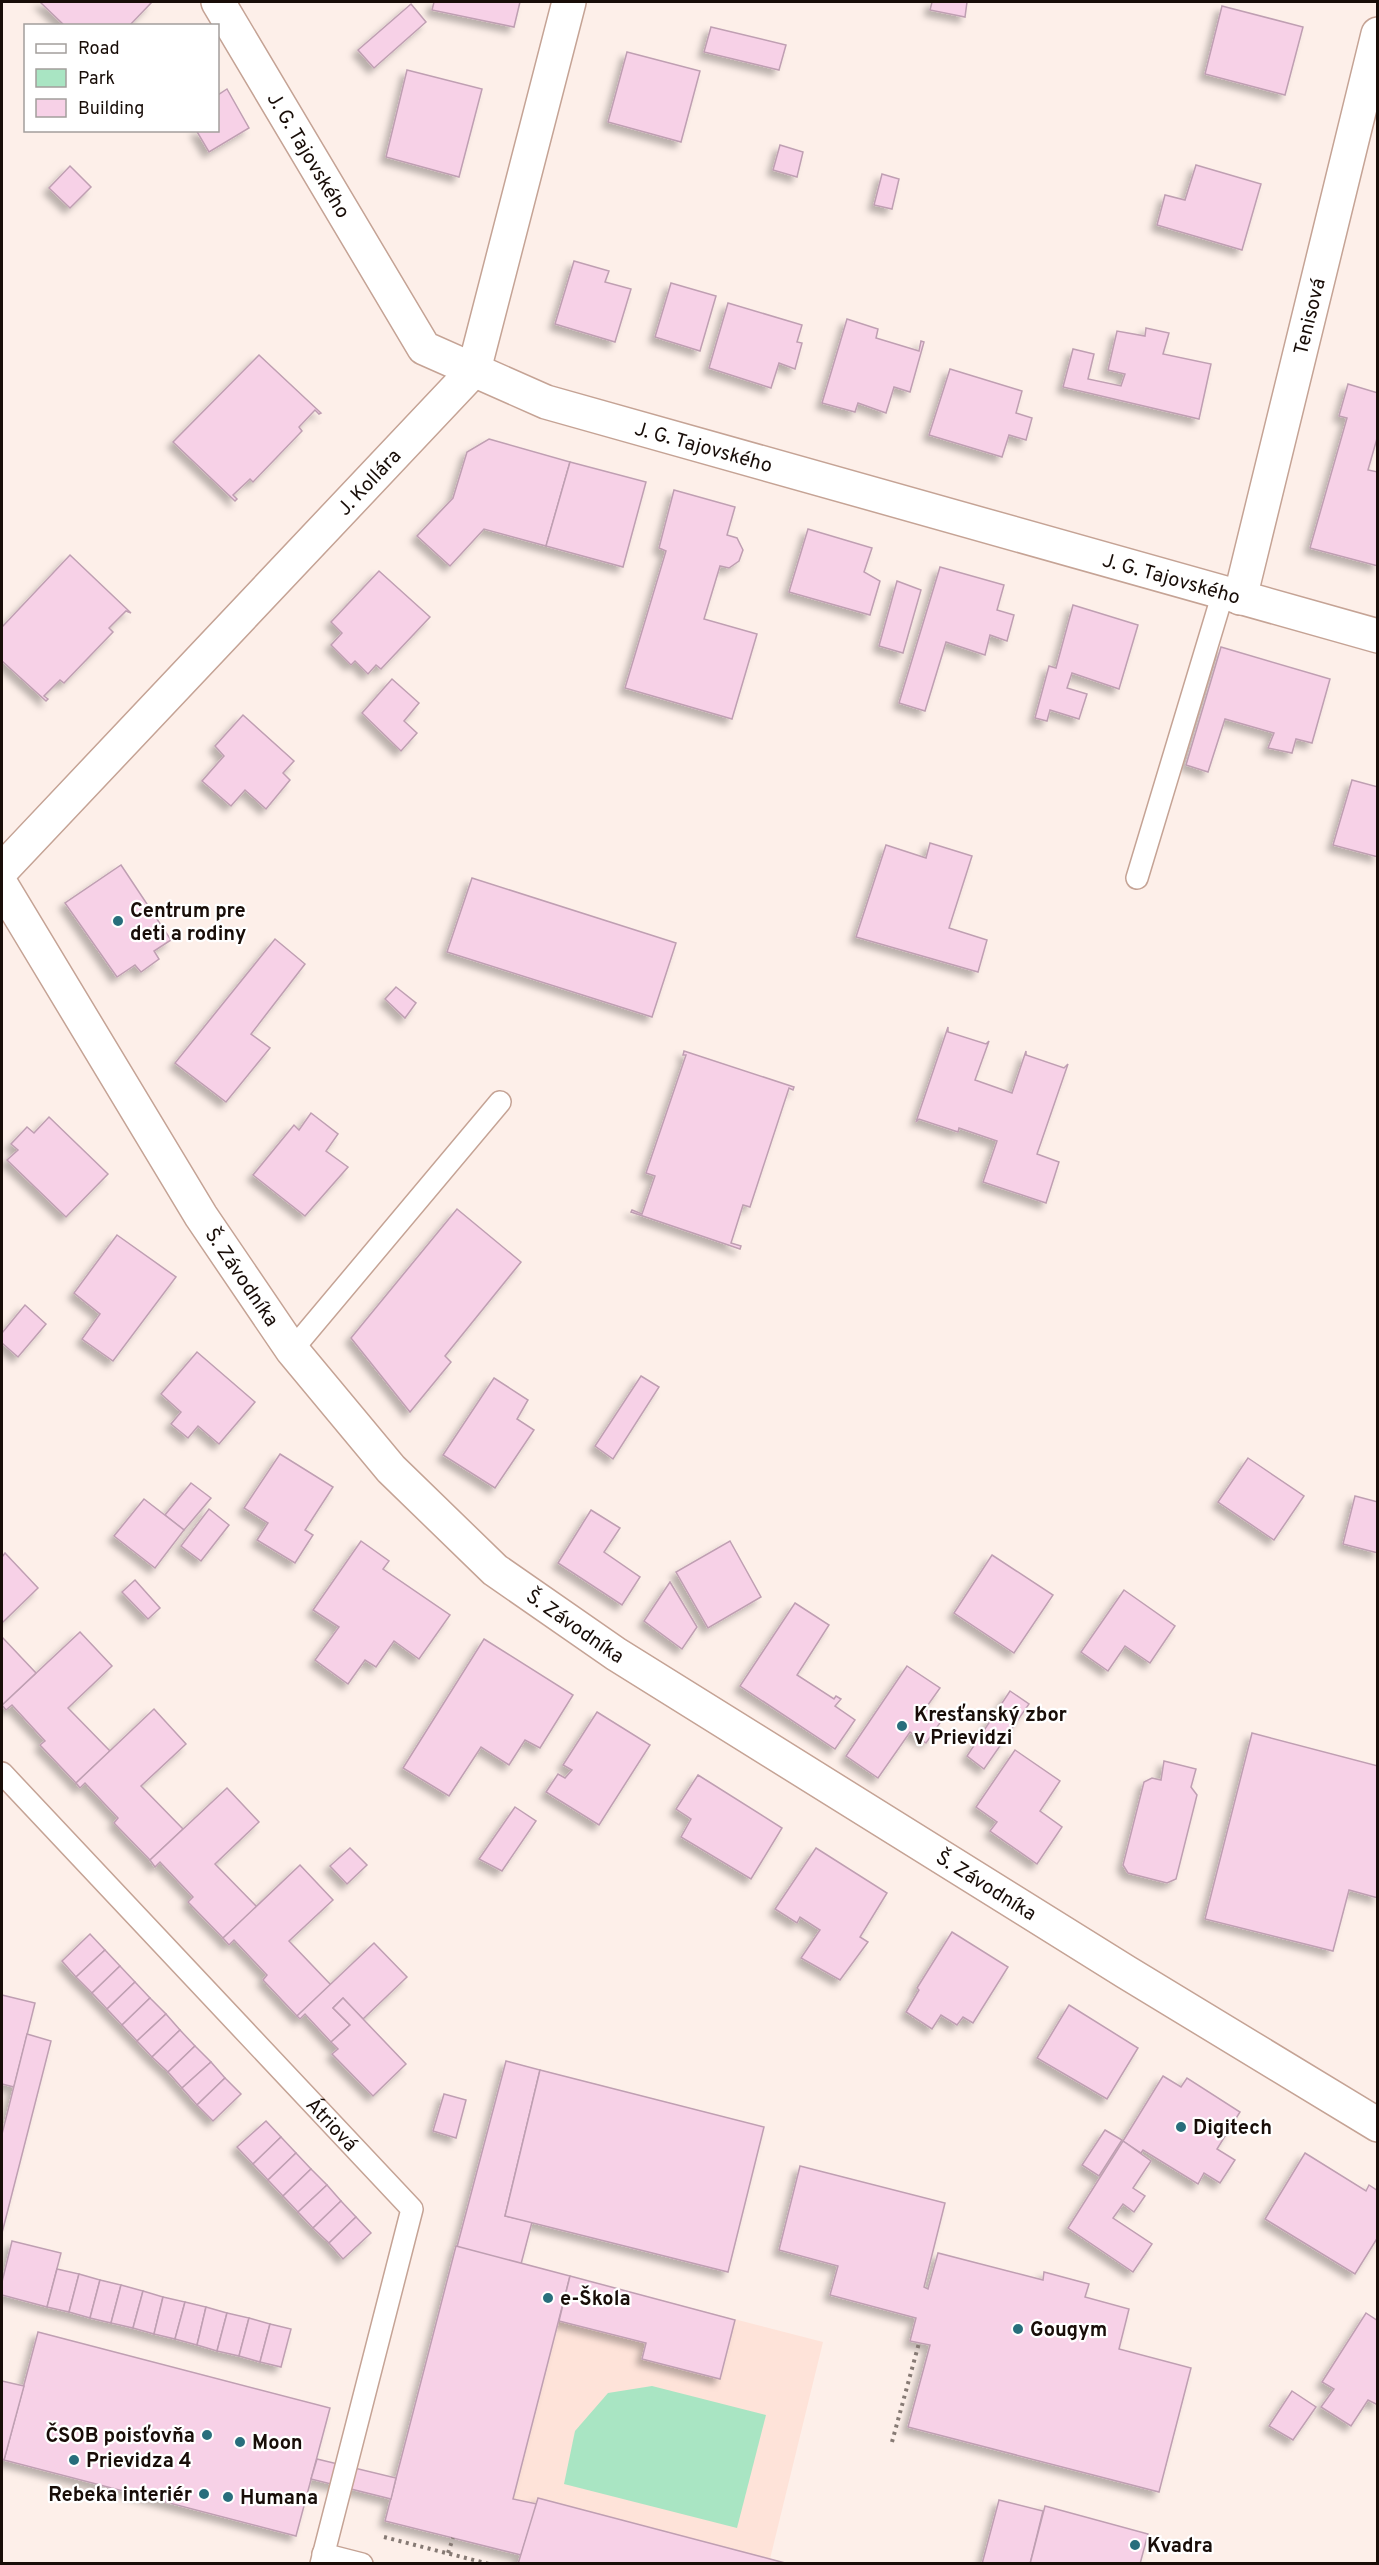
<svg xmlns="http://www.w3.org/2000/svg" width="1379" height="2565" font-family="Overpass,sans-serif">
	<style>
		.built { fill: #fee3d9 }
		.green { fill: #a9e5c3 }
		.building { fill: #f7d1e7; stroke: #bf9fb2; stroke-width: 1.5; filter: url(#shadow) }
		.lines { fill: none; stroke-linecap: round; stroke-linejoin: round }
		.lane-casing { stroke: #c5a395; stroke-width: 24 }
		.street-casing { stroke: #c5a395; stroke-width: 36 }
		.path { stroke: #867a74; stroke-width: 4; stroke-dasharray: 3 4.5; stroke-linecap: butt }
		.lane { stroke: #fff; stroke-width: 21 }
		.street { stroke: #fff; stroke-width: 33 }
		.poi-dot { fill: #286e7c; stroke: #fff; stroke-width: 2 }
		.labels { text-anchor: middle; stroke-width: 4.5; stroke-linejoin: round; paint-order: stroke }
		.street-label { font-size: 20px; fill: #180d08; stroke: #fff }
		.poi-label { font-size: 20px; font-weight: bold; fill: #180d08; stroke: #fff; text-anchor: start }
	</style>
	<defs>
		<filter id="shadow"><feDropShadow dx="-5.5" dy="5.5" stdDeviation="3" flood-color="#0004"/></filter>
	</defs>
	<rect width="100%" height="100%" fill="#fdefe9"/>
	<path class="built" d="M 506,2061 L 764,2127 L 728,2272 L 532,2223 L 521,2264 L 823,2342 L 770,2559 L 538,2498 L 521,2555 L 385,2521 Z"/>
	<path class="green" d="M 652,2386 L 766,2415 L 737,2528 L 564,2484 L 575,2431 L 608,2393 Z"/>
	<g class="building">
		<path d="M 40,2 L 152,2 L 129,26 L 65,26 Z"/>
		<path d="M 434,2 L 520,2 L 514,27 L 432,10 Z"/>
		<path d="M 932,2 L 967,2 L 965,17 L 930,10 Z"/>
		<path d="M 411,4 L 426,22 L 374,68 L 358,50 Z"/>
		<path d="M 1222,6 L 1303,27 L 1285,95 L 1205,74 Z"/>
		<path d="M 711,27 L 786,45 L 779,70 L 704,52 Z"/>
		<path d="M 627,52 L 700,71 L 681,142 L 608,122 Z"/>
		<path d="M 407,70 L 482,89 L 459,177 L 386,157 Z"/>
		<path d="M 227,89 L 249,128 L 209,152 L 196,130 L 218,130 L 218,95 Z"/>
		<path d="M 780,145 L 803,152 L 797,177 L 773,170 Z"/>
		<path d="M 1196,165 L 1261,184 L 1242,250 L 1157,225 L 1165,195 L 1185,200 Z"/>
		<path d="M 70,166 L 91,187 L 70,208 L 49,188 Z"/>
		<path d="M 882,174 L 899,179 L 892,209 L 874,205 Z"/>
		<path d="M 574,261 L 609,271 L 605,282 L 631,289 L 615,342 L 555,324 Z"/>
		<path d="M 671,283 L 716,296 L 700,351 L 655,337 Z"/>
		<path d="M 728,303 L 802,325 L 797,342 L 802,343 L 795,369 L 779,363 L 771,388 L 709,368 Z"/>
		<path d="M 847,319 L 878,329 L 876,338 L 919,351 L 921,341 L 924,342 L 910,392 L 894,387 L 886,413 L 858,403 L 855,412 L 822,403 Z"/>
		<path d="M 1146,328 L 1169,333 L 1163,354 L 1211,364 L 1199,419 L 1063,387 L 1073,349 L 1094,354 L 1088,379 L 1121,386 L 1125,374 L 1108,370 L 1117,331 L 1145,336 Z"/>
		<path d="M 259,355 L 321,413 L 319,414 L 315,410 L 299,427 L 302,431 L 253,482 L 250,479 L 233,495 L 237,499 L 235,501 L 173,442 Z"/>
		<path d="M 950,369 L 1022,391 L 1016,413 L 1032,418 L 1026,440 L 1009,435 L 1002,457 L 929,435 Z"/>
		<path d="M 1348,384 L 1378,393 L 1378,435 L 1368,470 L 1378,472 L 1378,566 L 1310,548 L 1347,418 L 1339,416 Z"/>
		<path d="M 489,439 L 570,462 L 546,546 L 484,529 L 450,566 L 417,536 L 453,498 L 467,452 Z"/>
		<path d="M 570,462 L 646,482 L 623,567 L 546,546 Z"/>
		<path d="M 674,490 L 735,507 L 727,535 L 737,538 L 743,550 L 739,561 L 729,568 L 720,566 L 704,619 L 757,634 L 732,719 L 625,688 L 666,551 L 659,548 Z"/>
		<path d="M 808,529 L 872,548 L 864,572 L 880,581 L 870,615 L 789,592 Z"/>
		<path d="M 70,555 L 131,613 L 126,611 L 109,628 L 113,632 L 64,683 L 60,680 L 44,696 L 48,699 L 46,701 L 2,661 L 2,627 Z"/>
		<path d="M 940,567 L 1004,585 L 997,610 L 1014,615 L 1007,641 L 990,635 L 985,655 L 946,642 L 925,711 L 899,703 Z"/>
		<path d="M 379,571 L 430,617 L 381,669 L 376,665 L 368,674 L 355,661 L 351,665 L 331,645 L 342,633 L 331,622 Z"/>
		<path d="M 897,581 L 921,590 L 903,653 L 879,646 Z"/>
		<path d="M 1073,605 L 1138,625 L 1119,689 L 1072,673 L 1067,688 L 1087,694 L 1079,719 L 1050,710 L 1047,721 L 1035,718 L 1049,666 L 1056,668 Z"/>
		<path d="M 1221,647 L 1330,679 L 1312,743 L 1296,739 L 1292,753 L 1268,748 L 1274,733 L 1225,719 L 1208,772 L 1186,765 Z"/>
		<path d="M 392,679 L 419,703 L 404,721 L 417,733 L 401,751 L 362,713 Z"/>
		<path d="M 243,715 L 294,761 L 283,773 L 290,780 L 266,809 L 245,790 L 231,806 L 202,781 L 224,756 L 215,746 Z"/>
		<path d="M 1352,780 L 1378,787 L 1378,857 L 1333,845 Z"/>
		<path d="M 930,843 L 972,856 L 949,928 L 987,940 L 978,972 L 856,937 L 886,845 L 926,858 Z"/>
		<path d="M 121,865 L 171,940 L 154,951 L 159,959 L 141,972 L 135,965 L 117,977 L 65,903 Z"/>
		<path d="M 472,878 L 676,943 L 652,1017 L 447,952 Z"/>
		<path d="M 275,939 L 305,964 L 251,1034 L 270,1048 L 226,1102 L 175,1063 Z"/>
		<path d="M 396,987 L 416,1003 L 405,1018 L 385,999 Z"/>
		<path d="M 948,1027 L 948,1032 L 986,1044 L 989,1041 L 975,1080 L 1012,1093 L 1026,1051 L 1026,1055 L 1064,1068 L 1068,1064 L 1037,1154 L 1059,1162 L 1046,1203 L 983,1182 L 997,1141 L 959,1128 L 958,1132 L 919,1119 L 916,1122 Z"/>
		<path d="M 684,1051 L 794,1087 L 793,1090 L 789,1088 L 750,1207 L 743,1205 L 731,1243 L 741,1246 L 740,1249 L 631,1212 L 632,1210 L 642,1214 L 655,1176 L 646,1173 L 686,1055 L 683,1055 Z"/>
		<path d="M 311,1113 L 338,1134 L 326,1151 L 348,1167 L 305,1216 L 253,1175 L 294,1125 L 299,1130 Z"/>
		<path d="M 49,1117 L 108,1174 L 66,1217 L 7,1160 L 18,1150 L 11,1144 L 27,1127 L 34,1133 Z"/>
		<path d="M 457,1209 L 521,1262 L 445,1356 L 451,1362 L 410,1412 L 351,1338 Z"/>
		<path d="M 117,1235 L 176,1277 L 113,1361 L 82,1339 L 100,1314 L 74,1293 Z"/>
		<path d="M 25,1305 L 46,1324 L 18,1357 L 2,1343 L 2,1333 Z"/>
		<path d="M 197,1352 L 255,1402 L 219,1444 L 198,1426 L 188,1438 L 171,1424 L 181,1412 L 161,1394 Z"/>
		<path d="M 641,1376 L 659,1387 L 613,1459 L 595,1446 Z"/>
		<path d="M 494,1378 L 528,1400 L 517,1419 L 534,1430 L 495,1488 L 443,1455 Z"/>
		<path d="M 280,1454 L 333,1487 L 305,1530 L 313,1535 L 295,1563 L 257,1540 L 268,1523 L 244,1508 Z"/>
		<path d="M 1248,1458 L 1304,1496 L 1274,1540 L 1218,1502 Z"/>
		<path d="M 191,1483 L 211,1498 L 184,1530 L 165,1515 Z"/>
		<path d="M 1355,1496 L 1378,1502 L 1378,1553 L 1343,1544 Z"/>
		<path d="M 144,1499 L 184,1530 L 155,1568 L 114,1536 Z"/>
		<path d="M 209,1509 L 229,1525 L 201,1561 L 181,1546 Z"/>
		<path d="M 591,1510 L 620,1528 L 604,1552 L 640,1577 L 622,1605 L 558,1563 Z"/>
		<path d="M 361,1541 L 389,1561 L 383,1569 L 450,1615 L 419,1659 L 394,1641 L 376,1667 L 365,1660 L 348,1684 L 315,1660 L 339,1627 L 313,1610 Z"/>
		<path d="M 730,1541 L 761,1597 L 708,1628 L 676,1572 Z"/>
		<path d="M 5,1553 L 38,1588 L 2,1623 L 2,1557 Z"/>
		<path d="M 992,1555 L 1053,1595 L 1014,1653 L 954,1613 Z"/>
		<path d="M 135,1580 L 160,1608 L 148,1619 L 122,1592 Z"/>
		<path d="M 670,1582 L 697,1627 L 682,1649 L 644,1621 Z"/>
		<path d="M 1124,1590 L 1175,1626 L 1150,1663 L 1125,1646 L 1108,1671 L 1081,1652 Z"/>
		<path d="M 795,1603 L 829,1625 L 797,1675 L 834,1699 L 836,1696 L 841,1699 L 835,1706 L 855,1720 L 835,1749 L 740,1686 Z"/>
		<path d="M 80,1632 L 112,1666 L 68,1708 L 110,1751 L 76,1783 L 40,1745 L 45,1741 L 12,1705 L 6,1710 L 2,1705 Z"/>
		<path d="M 2,1637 L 36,1673 L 2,1705 Z"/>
		<path d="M 484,1639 L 573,1695 L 540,1748 L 525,1740 L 509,1765 L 481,1747 L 449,1796 L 403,1768 Z"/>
		<path d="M 907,1666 L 940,1688 L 925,1709 L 942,1720 L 926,1743 L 910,1732 L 878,1778 L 846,1756 Z"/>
		<path d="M 1010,1691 L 1029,1704 L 984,1769 L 967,1756 Z"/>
		<path d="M 154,1709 L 186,1744 L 141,1786 L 183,1829 L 150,1860 L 114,1823 L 118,1818 L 85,1783 L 80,1788 L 76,1783 Z"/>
		<path d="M 597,1712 L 650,1745 L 599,1825 L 546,1792 L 558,1774 L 565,1778 L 572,1770 L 563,1765 Z"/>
		<path d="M 1252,1733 L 1378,1766 L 1378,1898 L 1349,1890 L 1333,1951 L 1205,1919 Z"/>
		<path d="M 1015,1750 L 1060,1781 L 1040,1811 L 1062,1827 L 1037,1864 L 990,1831 L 997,1822 L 976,1807 Z"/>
		<path d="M 1164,1761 L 1196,1769 L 1191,1787 L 1197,1795 L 1176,1879 L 1167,1883 L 1128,1873 L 1123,1865 L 1144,1782 L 1152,1778 L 1161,1780 Z"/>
		<path d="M 698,1775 L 782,1828 L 751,1879 L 681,1837 L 691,1819 L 676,1809 Z"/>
		<path d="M 227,1788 L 259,1822 L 215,1864 L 257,1907 L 223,1938 L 188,1902 L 193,1897 L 160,1862 L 155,1867 L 150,1860 Z"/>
		<path d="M 515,1807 L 536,1821 L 502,1871 L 479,1859 Z"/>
		<path d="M 350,1848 L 367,1865 L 347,1884 L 330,1866 Z"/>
		<path d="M 816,1848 L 887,1893 L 860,1937 L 868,1942 L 840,1980 L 801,1958 L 820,1930 L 800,1917 L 797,1923 L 775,1909 Z"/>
		<path d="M 300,1865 L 333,1900 L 289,1941 L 331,1985 L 297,2016 L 263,1980 L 267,1975 L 234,1940 L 229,1945 L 223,1938 Z"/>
		<path d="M 952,1932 L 1008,1967 L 973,2023 L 963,2017 L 957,2025 L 941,2015 L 932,2029 L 906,2012 L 919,1990 L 917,1988 Z"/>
		<path d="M 90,1934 L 105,1950 L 76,1977 L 62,1961 Z"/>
		<path d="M 374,1943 L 407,1977 L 363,2019 L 343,1998 L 333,2008 L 350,2025 L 331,2042 L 305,2014 L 300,2019 L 297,2016 Z"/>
		<path d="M 105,1950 L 120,1966 L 92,1993 L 76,1977 Z"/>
		<path d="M 120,1966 L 135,1982 L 107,2009 L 92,1993 Z"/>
		<path d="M 135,1982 L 150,1998 L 122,2025 L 107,2009 Z"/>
		<path d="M 2,1995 L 35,2003 L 14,2087 L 2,2084 Z"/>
		<path d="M 150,1998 L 166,2014 L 137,2041 L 122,2025 Z"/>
		<path d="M 343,1998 L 406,2064 L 373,2096 L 332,2054 L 338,2049 L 331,2042 L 350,2025 L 333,2008 Z"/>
		<path d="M 1069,2005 L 1138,2048 L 1107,2099 L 1037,2058 Z"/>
		<path d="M 166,2014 L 180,2030 L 152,2057 L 137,2041 Z"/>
		<path d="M 180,2030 L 195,2046 L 168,2072 L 152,2057 Z"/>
		<path d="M 27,2034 L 51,2041 L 2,2233 L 2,2134 Z"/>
		<path d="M 195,2046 L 211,2062 L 182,2088 L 168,2072 Z"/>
		<path d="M 506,2061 L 540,2070 L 505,2216 L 532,2222 L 521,2264 L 457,2247 Z"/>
		<path d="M 211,2062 L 225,2078 L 197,2105 L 182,2088 Z"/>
		<path d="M 540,2070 L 764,2127 L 728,2272 L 505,2216 Z"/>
		<path d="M 1163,2076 L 1181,2087 L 1187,2078 L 1240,2112 L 1217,2149 L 1235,2160 L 1220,2183 L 1204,2173 L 1198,2184 L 1143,2150 L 1141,2153 L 1123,2141 Z"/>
		<path d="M 225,2078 L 241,2094 L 213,2121 L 197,2105 Z"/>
		<path d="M 444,2094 L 466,2100 L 456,2138 L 433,2131 Z"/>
		<path d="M 266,2121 L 281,2137 L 253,2164 L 237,2147 Z"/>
		<path d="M 1105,2130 L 1122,2140 L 1099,2176 L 1082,2165 Z"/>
		<path d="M 281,2137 L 296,2153 L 268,2180 L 253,2164 Z"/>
		<path d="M 1123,2141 L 1151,2161 L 1133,2188 L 1145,2196 L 1134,2212 L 1123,2204 L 1113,2218 L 1152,2244 L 1133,2272 L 1068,2228 Z"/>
		<path d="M 296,2153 L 311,2169 L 283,2196 L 268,2180 Z"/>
		<path d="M 1305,2153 L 1366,2191 L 1369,2185 L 1378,2191 L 1378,2237 L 1355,2274 L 1265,2219 Z"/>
		<path d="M 800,2166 L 945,2203 L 924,2287 L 928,2289 L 938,2253 L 1043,2280 L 1044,2272 L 1089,2284 L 1085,2297 L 1129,2309 L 1119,2349 L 1191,2368 L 1159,2492 L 908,2427 L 930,2345 L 910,2341 L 916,2318 L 830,2295 L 838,2266 L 779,2250 Z"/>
		<path d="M 311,2169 L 327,2185 L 298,2212 L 283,2196 Z"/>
		<path d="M 327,2185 L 341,2201 L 313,2228 L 298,2212 Z"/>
		<path d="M 341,2201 L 356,2217 L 329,2243 L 313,2228 Z"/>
		<path d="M 356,2217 L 371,2233 L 343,2259 L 329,2243 Z"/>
		<path d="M 12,2241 L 61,2253 L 47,2307 L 2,2295 L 2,2282 Z"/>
		<path d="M 456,2246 L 570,2276 L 513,2499 L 537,2504 L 521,2555 L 385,2521 Z"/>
		<path d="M 57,2269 L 79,2274 L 69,2312 L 47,2307 Z"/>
		<path d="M 79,2274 L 100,2280 L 90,2318 L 69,2312 Z"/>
		<path d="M 570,2276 L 735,2320 L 720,2379 L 642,2359 L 646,2343 L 559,2321 Z"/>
		<path d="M 100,2280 L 121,2285 L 111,2323 L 90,2318 Z"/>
		<path d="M 121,2285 L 143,2291 L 133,2328 L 111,2323 Z"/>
		<path d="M 143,2291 L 163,2297 L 154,2334 L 133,2328 Z"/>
		<path d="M 163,2297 L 185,2302 L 175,2339 L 154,2334 Z"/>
		<path d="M 185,2302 L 206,2307 L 197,2345 L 175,2339 Z"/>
		<path d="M 206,2307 L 227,2313 L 217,2351 L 197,2345 Z"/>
		<path d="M 227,2313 L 249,2318 L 239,2356 L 217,2351 Z"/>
		<path d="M 1366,2313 L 1378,2321 L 1378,2405 L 1368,2400 L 1351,2426 L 1321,2407 L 1334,2389 L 1322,2382 Z"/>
		<path d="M 249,2318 L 270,2324 L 260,2362 L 239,2356 Z"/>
		<path d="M 270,2324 L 291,2329 L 281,2367 L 260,2362 Z"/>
		<path d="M 38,2332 L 330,2408 L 296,2536 L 4,2460 Z"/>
		<path d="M 2,2381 L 24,2386 L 4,2460 L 2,2459 Z"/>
		<path d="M 1292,2391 L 1316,2407 L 1293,2440 L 1269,2426 Z"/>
		<path d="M 317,2459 L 396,2478 L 391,2499 L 311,2479 Z"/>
		<path d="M 538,2498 L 770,2559 L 789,2564 L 518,2564 Z"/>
		<path d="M 999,2500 L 1043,2511 L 1030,2564 L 982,2564 Z"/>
		<path d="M 1045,2506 L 1148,2534 L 1140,2564 L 1030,2564 Z"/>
	</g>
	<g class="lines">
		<defs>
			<g id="lane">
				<path d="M 1137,878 L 1223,593"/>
				<path d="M 292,1350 L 500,1102"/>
				<path id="s1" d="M 2,1773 L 412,2209 L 321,2564"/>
				<path d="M 323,2554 L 362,2564"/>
			</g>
			<g id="street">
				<path id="s2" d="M 218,2 L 424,348 L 546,402 L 1378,636"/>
				<path id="s3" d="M 1240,598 L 1378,34"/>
				<path id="s4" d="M 2,870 L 474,370 L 569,2"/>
				<path id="s5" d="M 2,886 L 201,1216 L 292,1350 L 391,1469 L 495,1570 L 616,1654 L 1126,1972 L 1378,2125"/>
			</g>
		</defs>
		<use href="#lane" class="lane-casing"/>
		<use href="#street" class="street-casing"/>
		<g class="path">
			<path d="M 892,2442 L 919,2343"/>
			<path d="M 384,2537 L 489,2564"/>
			<path d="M 448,2553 L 453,2538"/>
		</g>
		<use href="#lane" class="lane"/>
		<use href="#street" class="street"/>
	</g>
	<g class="poi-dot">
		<circle cx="118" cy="921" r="6"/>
		<circle cx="902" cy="1726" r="6"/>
		<circle cx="1181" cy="2127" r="6"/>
		<circle cx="548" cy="2298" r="6"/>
		<circle cx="1018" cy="2329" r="6"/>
		<circle cx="207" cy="2435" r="6"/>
		<circle cx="240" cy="2442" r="6"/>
		<circle cx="74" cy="2460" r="6"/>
		<circle cx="204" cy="2494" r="6"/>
		<circle cx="228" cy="2497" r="6"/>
		<circle cx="1135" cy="2545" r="6"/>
	</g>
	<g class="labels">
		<g class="street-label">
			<text dy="7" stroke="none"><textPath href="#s2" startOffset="178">J. G. Tajovského</textPath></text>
			<text dy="7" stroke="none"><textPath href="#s3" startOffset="290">Tenisová</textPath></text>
			<text dy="7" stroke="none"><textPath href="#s2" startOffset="700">J. G. Tajovského</textPath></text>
			<text dy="7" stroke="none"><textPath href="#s4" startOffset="534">J. Kollára</textPath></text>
			<text dy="7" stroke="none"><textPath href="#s2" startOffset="1186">J. G. Tajovského</textPath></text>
			<text dy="7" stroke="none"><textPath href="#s5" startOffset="459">Š. Závodníka</textPath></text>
			<text dy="7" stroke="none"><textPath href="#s5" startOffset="945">Š. Závodníka</textPath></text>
			<text dy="7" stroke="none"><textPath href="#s5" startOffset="1431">Š. Závodníka</textPath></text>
			<text dy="7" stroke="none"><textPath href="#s1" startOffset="482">Átriová</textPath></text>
		</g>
		<g class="poi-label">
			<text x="130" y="917">Centrum pre<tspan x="130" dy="23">deti a rodiny</tspan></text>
			<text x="914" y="1721">Kresťanský zbor<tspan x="914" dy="23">v Prievidzi</tspan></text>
			<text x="1193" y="2134">Digitech</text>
			<text x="560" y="2305">e-Škola</text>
			<text x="1030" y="2336">Gougym</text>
			<text x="195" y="2442" text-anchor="end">ČSOB poisťovňa</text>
			<text x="252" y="2449">Moon</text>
			<text x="86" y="2467">Prievidza 4</text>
			<text x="192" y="2501" text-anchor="end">Rebeka interiér</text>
			<text x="240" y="2504">Humana</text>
			<text x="1147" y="2552">Kvadra</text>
		</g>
	</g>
	<rect width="1379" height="2565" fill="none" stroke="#180d08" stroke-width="6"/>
	<rect x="24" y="24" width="195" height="108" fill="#ffffff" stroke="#a39e9c" stroke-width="1.5"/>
	<rect x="36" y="44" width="30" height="9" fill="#ffffff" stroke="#a39e9c" stroke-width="1.5"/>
	<text x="78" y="54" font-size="18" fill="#180d08">Road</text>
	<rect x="36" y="69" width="30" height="18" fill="#a9e5c3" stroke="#a39e9c" stroke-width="1.5"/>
	<text x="78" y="84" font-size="18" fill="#180d08">Park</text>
	<rect x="36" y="99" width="30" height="18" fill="#f7d1e7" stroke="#a39e9c" stroke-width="1.5"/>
	<text x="78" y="114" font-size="18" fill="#180d08">Building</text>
</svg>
